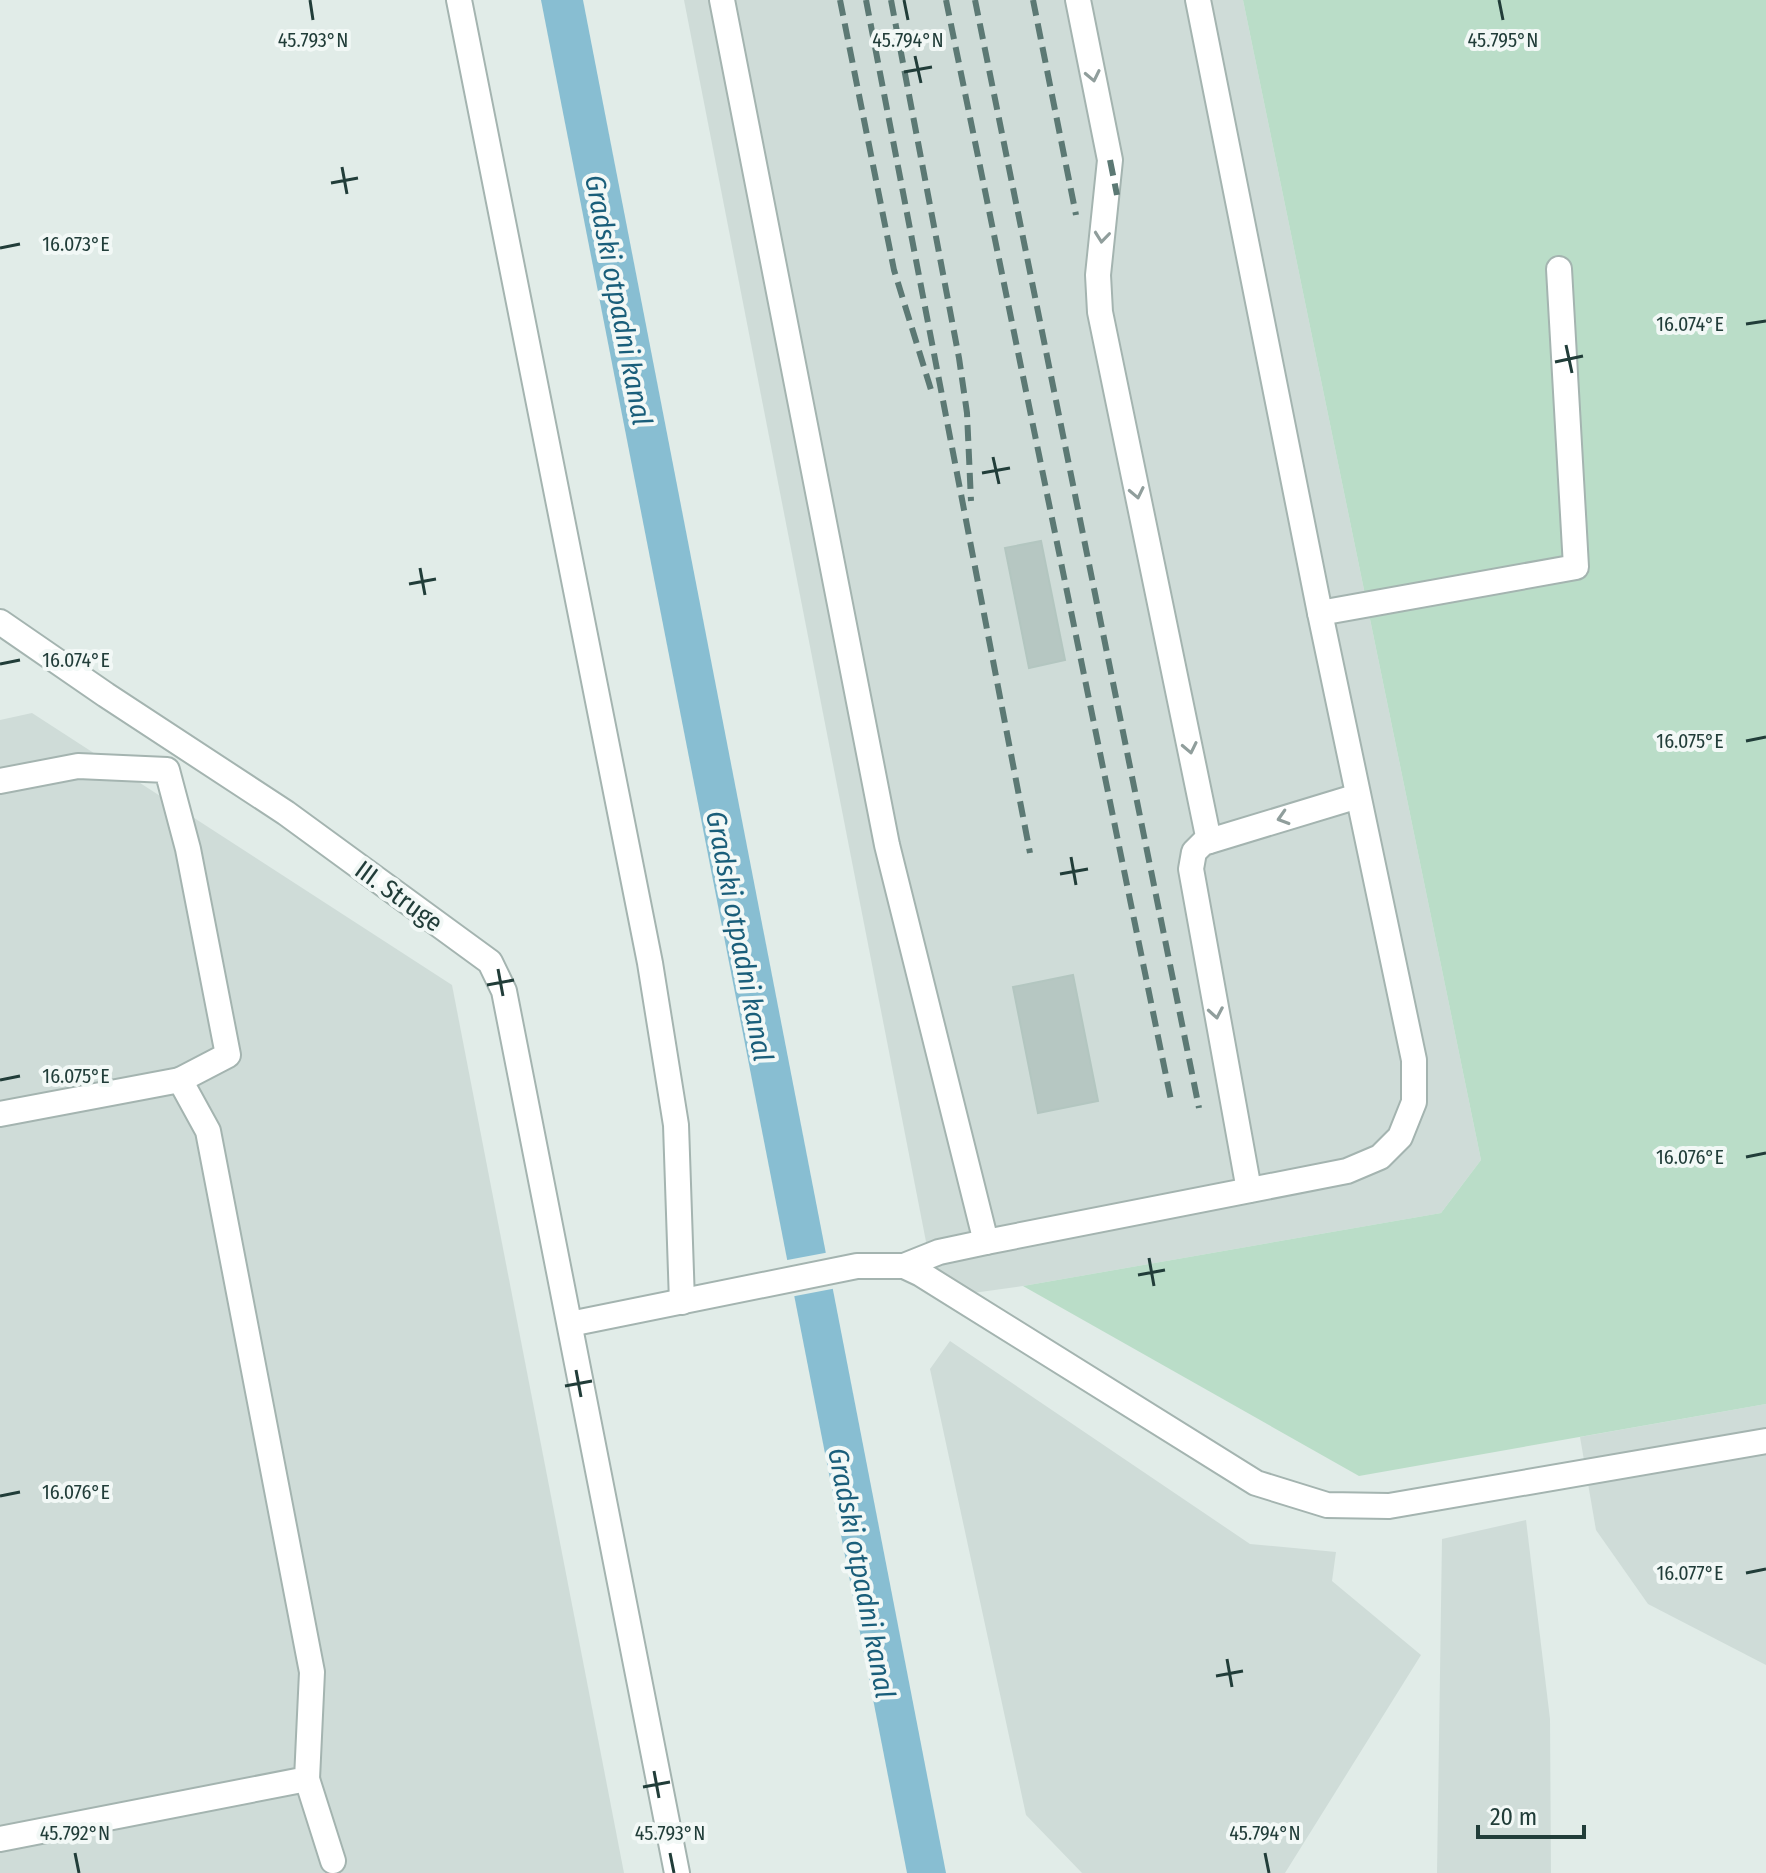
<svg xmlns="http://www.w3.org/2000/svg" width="1766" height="1873" font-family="'Fira Sans Condensed',sans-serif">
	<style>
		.built { fill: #cfdcd8 }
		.green { fill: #baddc8 }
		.water { fill: #88bed2 }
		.pier { fill: #e1ece8 }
		.building { fill: #b6c7c2; stroke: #b3c6c0; stroke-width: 2 }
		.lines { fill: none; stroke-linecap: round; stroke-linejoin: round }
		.minor-casing { stroke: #a4b4b0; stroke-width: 28 }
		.minor { stroke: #fff; stroke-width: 24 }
		.rail { stroke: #5c7974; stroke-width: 6; stroke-dasharray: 16 8; stroke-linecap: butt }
		.oneway { stroke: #909e9c }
		.ticks { fill: none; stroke: #213d39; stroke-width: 3 }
		.labels { text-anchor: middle; stroke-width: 8; stroke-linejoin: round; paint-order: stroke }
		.street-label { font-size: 26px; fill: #213d39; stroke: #f2f8f6 }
		.water-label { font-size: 28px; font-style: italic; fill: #1a5e7a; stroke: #f2f8f6 }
		.ticks-label { font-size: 20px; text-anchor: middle; fill: #213d39; stroke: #f2f8f6; stroke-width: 8; stroke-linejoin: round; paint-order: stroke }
	</style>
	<rect width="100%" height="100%" fill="#e1ece8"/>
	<g class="built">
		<path d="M 684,0 L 1243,0 L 1481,1160 L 1441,1213 L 1023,1286 L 937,1298 Z"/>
		<path d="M 32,713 L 452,985 L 624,1873 L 0,1873 L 0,720 Z"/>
		<path d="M 950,1341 L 1250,1544 L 1336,1552 L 1332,1581 L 1421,1655 L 1285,1873 L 1082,1873 L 1026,1815 L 930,1369 Z"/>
		<path d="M 1766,1404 L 1766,1665 L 1648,1604 L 1596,1530 L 1580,1437 Z"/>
		<path d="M 1526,1520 L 1550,1719 L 1551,1873 L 1437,1873 L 1442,1539 Z"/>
	</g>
	<path class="green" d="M 1243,0 L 1766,0 L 1766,1404 L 1359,1476 L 1023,1286 L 1441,1213 L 1481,1160 Z"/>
	<path class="water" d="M 541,0 L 583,0 L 946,1873 L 907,1873 Z"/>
	<path class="pier" d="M 830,1252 L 837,1288 L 790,1297 L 782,1261 Z"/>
	<g class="building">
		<path d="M 1041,541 L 1065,660 L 1029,668 L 1005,548 Z"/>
		<path d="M 1073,975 L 1098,1101 L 1038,1113 L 1013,987 Z"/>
	</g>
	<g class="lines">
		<defs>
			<g id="minor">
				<path d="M 459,0 L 650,963 L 676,1125 L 682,1302"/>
				<path d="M 722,0 L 887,845 L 986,1242 L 1347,1171 L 1380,1157 L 1400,1137 L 1414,1102 L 1414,1060 L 1320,613 L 1198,0"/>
				<path d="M 1078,0 L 1110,160 L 1098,275 L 1100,312 L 1209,841"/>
				<path d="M 1320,613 L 1576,567 L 1559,269"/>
				<path d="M 0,622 L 106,695 L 286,813 L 490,962 L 504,991 L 677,1873"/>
				<path d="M 0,781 L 78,766 L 167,770 L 188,849 L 228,1055 L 180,1080"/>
				<path d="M 0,1114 L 180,1080 L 208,1131 L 312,1672 L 307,1779 L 0,1839"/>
				<path d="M 1249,1190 L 1191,869 L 1194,852 L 1203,843 L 1358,796"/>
				<path d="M 904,1266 L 939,1252 L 986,1242"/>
				<path d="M 570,1324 L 857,1266 L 904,1266 L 921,1274 L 1256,1483 L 1327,1505 L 1389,1506 L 1766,1441"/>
				<path d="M 307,1779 L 333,1861"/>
			</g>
		</defs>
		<use href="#minor" class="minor-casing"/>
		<use href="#minor" class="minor"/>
		<g class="rail">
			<path d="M 840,0 L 894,270 L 932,393"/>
			<path d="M 866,0 L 1030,853"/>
			<path d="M 891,0 L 959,358 L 967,413 L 971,501"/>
			<path d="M 946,0 L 1172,1105"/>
			<path d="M 975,0 L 1199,1108"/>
			<path d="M 1033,0 L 1076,215"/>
			<path d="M 1110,160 L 1117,195"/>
		</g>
	</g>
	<defs><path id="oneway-chevron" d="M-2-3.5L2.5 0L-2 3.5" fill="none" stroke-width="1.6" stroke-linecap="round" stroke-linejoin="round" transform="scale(2)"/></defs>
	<g class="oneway">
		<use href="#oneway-chevron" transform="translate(1093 76) rotate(78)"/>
		<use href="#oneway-chevron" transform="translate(1102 237) rotate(96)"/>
		<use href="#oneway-chevron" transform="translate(1137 493) rotate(78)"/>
		<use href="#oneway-chevron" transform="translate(1190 748) rotate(78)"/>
		<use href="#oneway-chevron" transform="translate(1283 818) rotate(163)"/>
		<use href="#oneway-chevron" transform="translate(1216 1013) rotate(80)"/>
	</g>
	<path class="ticks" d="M 310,0 L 313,20M 904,0 L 908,20M 1499,0 L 1503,20M 915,56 L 921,83M 904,72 L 932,67M 342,167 L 347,194M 331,183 L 358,178M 0,248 L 20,244M 1746,324 L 1766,321M 1566,345 L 1572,373M 1555,362 L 1583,356M 993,457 L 999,484M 982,473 L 1010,468M 420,568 L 425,595M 409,584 L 436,579M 0,664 L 20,660M 1746,741 L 1766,737M 1071,857 L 1076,885M 1060,874 L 1088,869M 498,969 L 503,996M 487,985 L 514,980M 0,1080 L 20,1076M 1746,1157 L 1766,1153M 1149,1258 L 1154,1286M 1138,1275 L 1165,1270M 576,1370 L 581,1397M 565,1386 L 592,1381M 0,1496 L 20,1492M 1746,1573 L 1766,1569M 1227,1659 L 1232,1687M 1216,1676 L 1243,1671M 654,1771 L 659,1798M 643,1787 L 670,1782M 75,1853 L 79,1873M 670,1853 L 674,1873M 1265,1853 L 1269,1873"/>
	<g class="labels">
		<g class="street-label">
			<text transform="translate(399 896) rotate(36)" y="9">III. Struge</text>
		</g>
		<g class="water-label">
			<text transform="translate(619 300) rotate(79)" y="10">Gradski otpadni kanal</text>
			<text transform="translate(740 936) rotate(79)" y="10">Gradski otpadni kanal</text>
			<text transform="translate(862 1573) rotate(79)" y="10">Gradski otpadni kanal</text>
		</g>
	</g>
	<g class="ticks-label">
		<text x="313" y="47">45.793°N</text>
		<text x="908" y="47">45.794°N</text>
		<text x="1503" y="47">45.795°N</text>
		<text x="76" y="251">16.073°E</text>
		<text x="1690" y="331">16.074°E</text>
		<text x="76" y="667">16.074°E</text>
		<text x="1690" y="748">16.075°E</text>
		<text x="76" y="1083">16.075°E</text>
		<text x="1690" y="1164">16.076°E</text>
		<text x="76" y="1499">16.076°E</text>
		<text x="1690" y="1580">16.077°E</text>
		<text x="75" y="1840">45.792°N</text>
		<text x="670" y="1840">45.793°N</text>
		<text x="1265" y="1840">45.794°N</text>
	</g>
	<path d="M1478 1825v12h106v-12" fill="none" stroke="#213d39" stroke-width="4"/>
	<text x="1490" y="1825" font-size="24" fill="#213d39" stroke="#f2f8f6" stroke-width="6" paint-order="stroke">20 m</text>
</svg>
